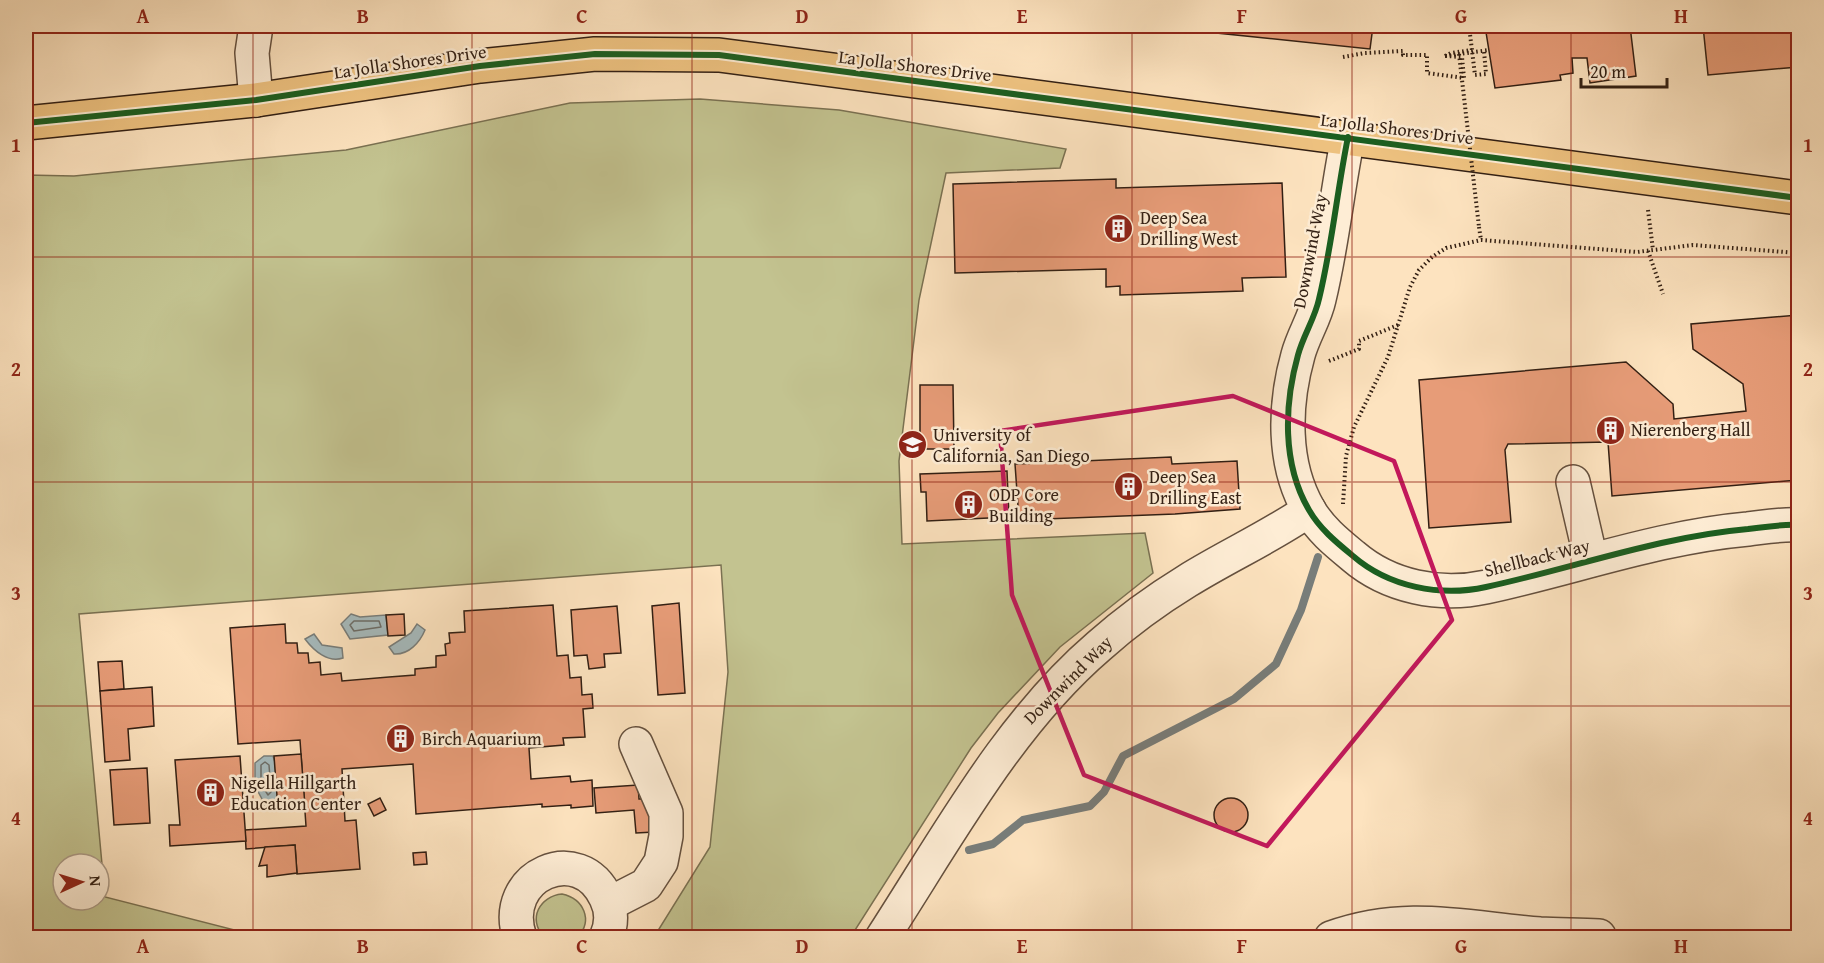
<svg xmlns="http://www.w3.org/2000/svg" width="1824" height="963" font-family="'Gentium Book Plus',serif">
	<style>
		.green { fill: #c3c390; stroke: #7a7152; stroke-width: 1.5; fill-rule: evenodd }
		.water { fill: #a6bbbe; stroke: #787d7a; stroke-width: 1.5 }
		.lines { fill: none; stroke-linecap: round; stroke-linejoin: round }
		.shore { stroke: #6c6d68; stroke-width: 1.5 }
		.stream { stroke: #787d7a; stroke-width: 8 }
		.building { fill: #e79c78; stroke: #321f13; stroke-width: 1.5 }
		.minor-casing { stroke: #65503e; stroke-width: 36 }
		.major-casing { stroke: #321f13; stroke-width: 36 }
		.path { stroke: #321f13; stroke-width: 4; stroke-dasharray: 1.5 3; stroke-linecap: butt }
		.minor { stroke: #feedd5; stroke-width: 33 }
		.major { stroke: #eec280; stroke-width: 33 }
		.path-bridge { stroke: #321f13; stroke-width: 4; stroke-dasharray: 1.5 3; stroke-linecap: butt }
		.cycleway-casing { stroke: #feedd5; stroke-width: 10 }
		.cycleway { stroke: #1b5e20; stroke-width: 6 }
		.marked { fill: none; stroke: #c2185b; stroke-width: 4.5; stroke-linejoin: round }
		.grid { fill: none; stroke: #8f2418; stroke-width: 1.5; stroke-opacity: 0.55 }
		.labels { text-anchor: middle; stroke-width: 5; stroke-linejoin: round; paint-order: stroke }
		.street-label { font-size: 18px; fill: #321f13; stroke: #feedd5 }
		.poi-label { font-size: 18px; fill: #321f13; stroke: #feedd5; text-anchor: start }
		.neatline { fill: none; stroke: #8f2418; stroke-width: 2 }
		.grid-label { font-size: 20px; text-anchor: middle; font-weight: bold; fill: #8f2418 }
	</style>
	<rect width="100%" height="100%" fill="#fde3bf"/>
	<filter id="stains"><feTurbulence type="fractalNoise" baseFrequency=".00333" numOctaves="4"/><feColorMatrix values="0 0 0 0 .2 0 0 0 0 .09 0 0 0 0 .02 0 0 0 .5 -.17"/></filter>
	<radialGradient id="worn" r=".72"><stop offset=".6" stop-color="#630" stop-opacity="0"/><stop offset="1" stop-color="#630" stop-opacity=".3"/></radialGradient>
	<g class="green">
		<path d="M 700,99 L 839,110 L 1066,149 L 1060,168 L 946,173 L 919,300 L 899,461 L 902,544 L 1145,533 L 1153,573 L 1060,647 L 998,713 L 971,748 L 850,938 L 654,937 L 710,847 L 728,672 L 721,565 L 79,614 L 105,897 L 262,937 L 26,937 L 26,175 L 74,176 L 346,150 L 570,103 ZM 63,864 L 99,864 L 99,900 L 63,900 Z"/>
		<path d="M 562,894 C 584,899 593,920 578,937 L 544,937 C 527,919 540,896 562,894 Z"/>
	</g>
	<g class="water">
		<path d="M 351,614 L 360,617 L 386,615 L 388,635 L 350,639 L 341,624 Z"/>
		<path d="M 417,624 L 425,630 C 420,642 409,655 394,654 L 389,647 L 411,633 Z"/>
		<path d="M 314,634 L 322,645 L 342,648 L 343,658 C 328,663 314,651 305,639 Z"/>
		<path d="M 264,756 L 273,756 L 275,762 L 278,805 L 270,807 L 260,803 L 262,799 L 255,786 L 255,763 Z"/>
	</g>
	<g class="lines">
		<g class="shore">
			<path d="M 354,621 L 379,621 L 381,627 L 354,631 L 350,625 Z"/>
			<path d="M 265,762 L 269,765 L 271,792 L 268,795 L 261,784 L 261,765 Z"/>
		</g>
		<path class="stream" d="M 969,850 L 993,844 L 1023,820 L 1090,806 L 1104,792 L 1123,756 L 1234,699 L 1276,664 L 1301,610 L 1318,557"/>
	</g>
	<g class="building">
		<path d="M 1208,26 L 1373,26 L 1370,49 L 1207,32 Z"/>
		<path d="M 1485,26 L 1630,26 L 1636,76 L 1590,83 L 1587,58 L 1572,58 L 1573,73 L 1560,75 L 1561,80 L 1495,88 Z"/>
		<path d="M 1703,26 L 1798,26 L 1798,67 L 1708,75 Z"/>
		<path d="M 1116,179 L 1116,188 L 1282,183 L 1286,277 L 1242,278 L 1243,291 L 1120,295 L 1120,286 L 1106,287 L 1106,269 L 955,273 L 953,184 Z"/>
		<path d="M 1798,315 L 1798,480 L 1612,496 L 1608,442 L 1508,444 L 1505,450 L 1511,522 L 1429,528 L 1419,380 L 1626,362 L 1673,404 L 1674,419 L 1746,411 L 1743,384 L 1693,349 L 1691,324 Z"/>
		<path d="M 920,385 L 953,385 L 954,449 L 920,449 Z"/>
		<path d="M 1171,457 L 1172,464 L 1237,461 L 1240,509 L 1175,514 L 1019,520 L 1015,464 Z"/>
		<path d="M 1007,471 L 1009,517 L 927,521 L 926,492 L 921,492 L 920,474 Z"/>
		<path d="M 679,603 L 685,693 L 658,695 L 652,606 Z"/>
		<path d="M 553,605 L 557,656 L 568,655 L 570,678 L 581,677 L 582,695 L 592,694 L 593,708 L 583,709 L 585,737 L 563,738 L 564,745 L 529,748 L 531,779 L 570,776 L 571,782 L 592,780 L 593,806 L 571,808 L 571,805 L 542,807 L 542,804 L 416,814 L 413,764 L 342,769 L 345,821 L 356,820 L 360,869 L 297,874 L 295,845 L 246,849 L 245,830 L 306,826 L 300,740 L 238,744 L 230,628 L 285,624 L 286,643 L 297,643 L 298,653 L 308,653 L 309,663 L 320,662 L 321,675 L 341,673 L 342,681 L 389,677 L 415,675 L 415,669 L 436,667 L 436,656 L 446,655 L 445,644 L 450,643 L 449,633 L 465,632 L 464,611 Z"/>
		<path d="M 617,606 L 621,653 L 604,654 L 605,667 L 589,669 L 587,655 L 574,656 L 571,610 Z"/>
		<path d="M 404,614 L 405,635 L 388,636 L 386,615 Z"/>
		<path d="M 122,661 L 124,689 L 100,691 L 98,662 Z"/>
		<path d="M 152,687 L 154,726 L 128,729 L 130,760 L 105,762 L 100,691 Z"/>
		<path d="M 301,754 L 305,806 L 278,809 L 274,756 Z"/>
		<path d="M 240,756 L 246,841 L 170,846 L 169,825 L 180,825 L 175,760 Z"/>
		<path d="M 147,768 L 150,823 L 114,825 L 110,770 Z"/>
		<path d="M 638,785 L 639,799 L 652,799 L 654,832 L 636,833 L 634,810 L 596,813 L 594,788 Z"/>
		<path d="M 380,798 L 386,810 L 374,816 L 368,804 Z"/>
		<circle cx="1231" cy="815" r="17"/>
		<path d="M 295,845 L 297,873 L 267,877 L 267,865 L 259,866 L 265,847 Z"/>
		<path d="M 426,852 L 427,864 L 414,865 L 413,853 Z"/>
		<path d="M 352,931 L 352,938 L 327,938 L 327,933 Z"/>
	</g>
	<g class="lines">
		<defs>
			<g id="minor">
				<path d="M 256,100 L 252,53 L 256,26"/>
				<path d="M 1348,137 C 1337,191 1332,246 1319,299 C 1315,318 1303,336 1298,355 C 1284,405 1282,464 1309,510 C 1320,529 1336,542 1353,556 C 1389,587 1440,597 1486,587 C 1574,568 1658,537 1748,529 C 1765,527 1782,524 1798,525"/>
				<path d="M 1573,482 L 1591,560"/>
				<path d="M 609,904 L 646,885 L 661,862 L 666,836 L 666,813 L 636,744"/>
				<path d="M 520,938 C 498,875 580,840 606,898 C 612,910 612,925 606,938"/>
				<path d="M 882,938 C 947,838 1008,724 1099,646 C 1126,622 1156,600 1187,581 C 1227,556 1270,537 1309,510"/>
				<path d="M 1331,938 C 1406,911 1465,928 1540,934 C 1559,935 1579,935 1599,936"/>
			</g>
			<path id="major" d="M 26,123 L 256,100 L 480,66 L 595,54 L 719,55 L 1798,198"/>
		</defs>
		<use href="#minor" class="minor-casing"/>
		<use href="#major" class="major-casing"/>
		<g class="path">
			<path d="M 1469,26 L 1475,75 L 1486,74 L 1484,51"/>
			<path d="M 1445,56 L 1451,53 L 1472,50"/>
			<path d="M 1343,57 L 1365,53 L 1403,51 L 1403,55 L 1427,55 L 1427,73 L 1464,78 L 1462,57 L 1445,56"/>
			<path d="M 1648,210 L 1653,250"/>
			<path d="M 1479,227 L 1481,240"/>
			<path d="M 1648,251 L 1663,294"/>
			<path d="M 1329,361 L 1359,349 L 1359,341 L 1398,325"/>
			<path d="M 1343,504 L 1346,456 L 1354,427 L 1388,357 L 1410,287 L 1419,270 L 1432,257 L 1446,248 L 1481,240 L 1637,252 L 1693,245 L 1798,253"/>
		</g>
		<use href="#minor" class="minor"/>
		<use href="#major" class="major"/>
		<g class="path-bridge">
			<path d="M 1459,54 L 1479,227"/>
			<path d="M 1445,56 L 1489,50"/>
		</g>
		<defs>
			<g id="cycleway">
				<path d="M 26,123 L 256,100 L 480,66 L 595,54 L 719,55 L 1798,198"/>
				<path d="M 1348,137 C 1337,191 1332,246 1319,299 C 1315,318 1303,336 1298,355 C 1284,405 1282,464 1309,510 C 1320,529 1336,542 1353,556 C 1389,587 1440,597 1486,587 C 1574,568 1658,537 1748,529 C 1765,527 1782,524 1798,525"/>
			</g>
		</defs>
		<use href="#cycleway" class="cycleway-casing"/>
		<use href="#cycleway" class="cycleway"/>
	</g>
	<path class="marked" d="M 1233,396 L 1394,461 L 1452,620 L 1267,846 L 1084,775 L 1012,595 L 1000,431 Z"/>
	<path class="grid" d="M 253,26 L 253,938M 472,26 L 472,938M 692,26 L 692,938M 912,26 L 912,938M 1132,26 L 1132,938M 1352,26 L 1352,938M 1571,26 L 1571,938M 26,257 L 1798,257M 26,482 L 1798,482M 26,706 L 1798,706"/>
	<defs>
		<symbol id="building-disc" viewBox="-11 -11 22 22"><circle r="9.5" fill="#8f2418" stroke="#feedd5"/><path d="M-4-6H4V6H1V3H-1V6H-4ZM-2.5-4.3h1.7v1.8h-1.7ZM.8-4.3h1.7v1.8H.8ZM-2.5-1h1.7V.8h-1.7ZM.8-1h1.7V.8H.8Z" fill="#fff"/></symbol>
		<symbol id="university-disc" viewBox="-11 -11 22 22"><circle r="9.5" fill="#8f2418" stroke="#feedd5"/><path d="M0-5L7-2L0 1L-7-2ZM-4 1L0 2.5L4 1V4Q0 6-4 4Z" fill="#fff"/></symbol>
	</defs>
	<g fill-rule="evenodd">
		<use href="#building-disc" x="1102" y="212" width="33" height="33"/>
		<use href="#building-disc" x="1594" y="414" width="33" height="33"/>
		<use href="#university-disc" x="896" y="428" width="33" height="33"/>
		<use href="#building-disc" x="1112" y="470" width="33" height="33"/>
		<use href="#building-disc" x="952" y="488" width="33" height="33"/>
		<use href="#building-disc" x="384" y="722" width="33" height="33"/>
		<use href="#building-disc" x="194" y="776" width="33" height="33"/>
	</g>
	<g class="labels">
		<g class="street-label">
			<text transform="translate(410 62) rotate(-8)" y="6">La Jolla Shores Drive</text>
			<text transform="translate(915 66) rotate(7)" y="6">La Jolla Shores Drive</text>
			<text transform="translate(1397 129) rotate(7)" y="6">La Jolla Shores Drive</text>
			<text transform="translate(1310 251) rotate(-79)" y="6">Downwind Way</text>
			<text transform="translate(1537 558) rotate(-14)" y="6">Shellback Way</text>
			<text transform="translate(1068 680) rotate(-45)" y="6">Downwind Way</text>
		</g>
		<g class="poi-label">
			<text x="1140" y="224">Deep Sea<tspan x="1140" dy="21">Drilling West</tspan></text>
			<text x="1631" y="436">Nierenberg Hall</text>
			<text x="933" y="441">University of<tspan x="933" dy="21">California, San Diego</tspan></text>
			<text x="1149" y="483">Deep Sea<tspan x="1149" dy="21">Drilling East</tspan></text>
			<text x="989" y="501">ODP Core<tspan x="989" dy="21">Building</tspan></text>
			<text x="422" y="745">Birch Aquarium</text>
			<text x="231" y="789">Nigella Hillgarth<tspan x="231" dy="21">Education Center</tspan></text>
		</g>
	</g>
	<rect width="1824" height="963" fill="none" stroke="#fde3bf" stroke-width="66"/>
	<g transform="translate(81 882) rotate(86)"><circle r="28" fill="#feedd5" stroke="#ac9b87" stroke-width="1.5"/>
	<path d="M0-4.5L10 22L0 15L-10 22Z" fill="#8f2418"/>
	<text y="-9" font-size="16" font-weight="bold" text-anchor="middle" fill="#321f13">N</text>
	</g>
	<path d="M1581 78v9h86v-9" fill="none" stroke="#321f13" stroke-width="3"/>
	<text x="1590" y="78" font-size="18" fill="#321f13" stroke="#feedd5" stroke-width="4.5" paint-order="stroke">20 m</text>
	<rect x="33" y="33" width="1758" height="897" class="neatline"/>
	<g class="grid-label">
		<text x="143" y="23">A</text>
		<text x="363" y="23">B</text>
		<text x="582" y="23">C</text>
		<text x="802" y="23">D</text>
		<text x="1022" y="23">E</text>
		<text x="1242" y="23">F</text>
		<text x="1461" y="23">G</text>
		<text x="1681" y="23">H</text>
		<text x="16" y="152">1</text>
		<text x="1808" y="152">1</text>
		<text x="16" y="376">2</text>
		<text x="1808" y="376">2</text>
		<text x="16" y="600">3</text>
		<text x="1808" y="600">3</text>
		<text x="16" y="825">4</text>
		<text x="1808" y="825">4</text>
		<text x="143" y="953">A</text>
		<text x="363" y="953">B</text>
		<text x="582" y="953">C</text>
		<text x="802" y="953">D</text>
		<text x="1022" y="953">E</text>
		<text x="1242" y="953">F</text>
		<text x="1461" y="953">G</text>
		<text x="1681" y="953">H</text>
	</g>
	<rect width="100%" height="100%" filter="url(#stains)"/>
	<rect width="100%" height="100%" fill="url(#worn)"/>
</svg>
